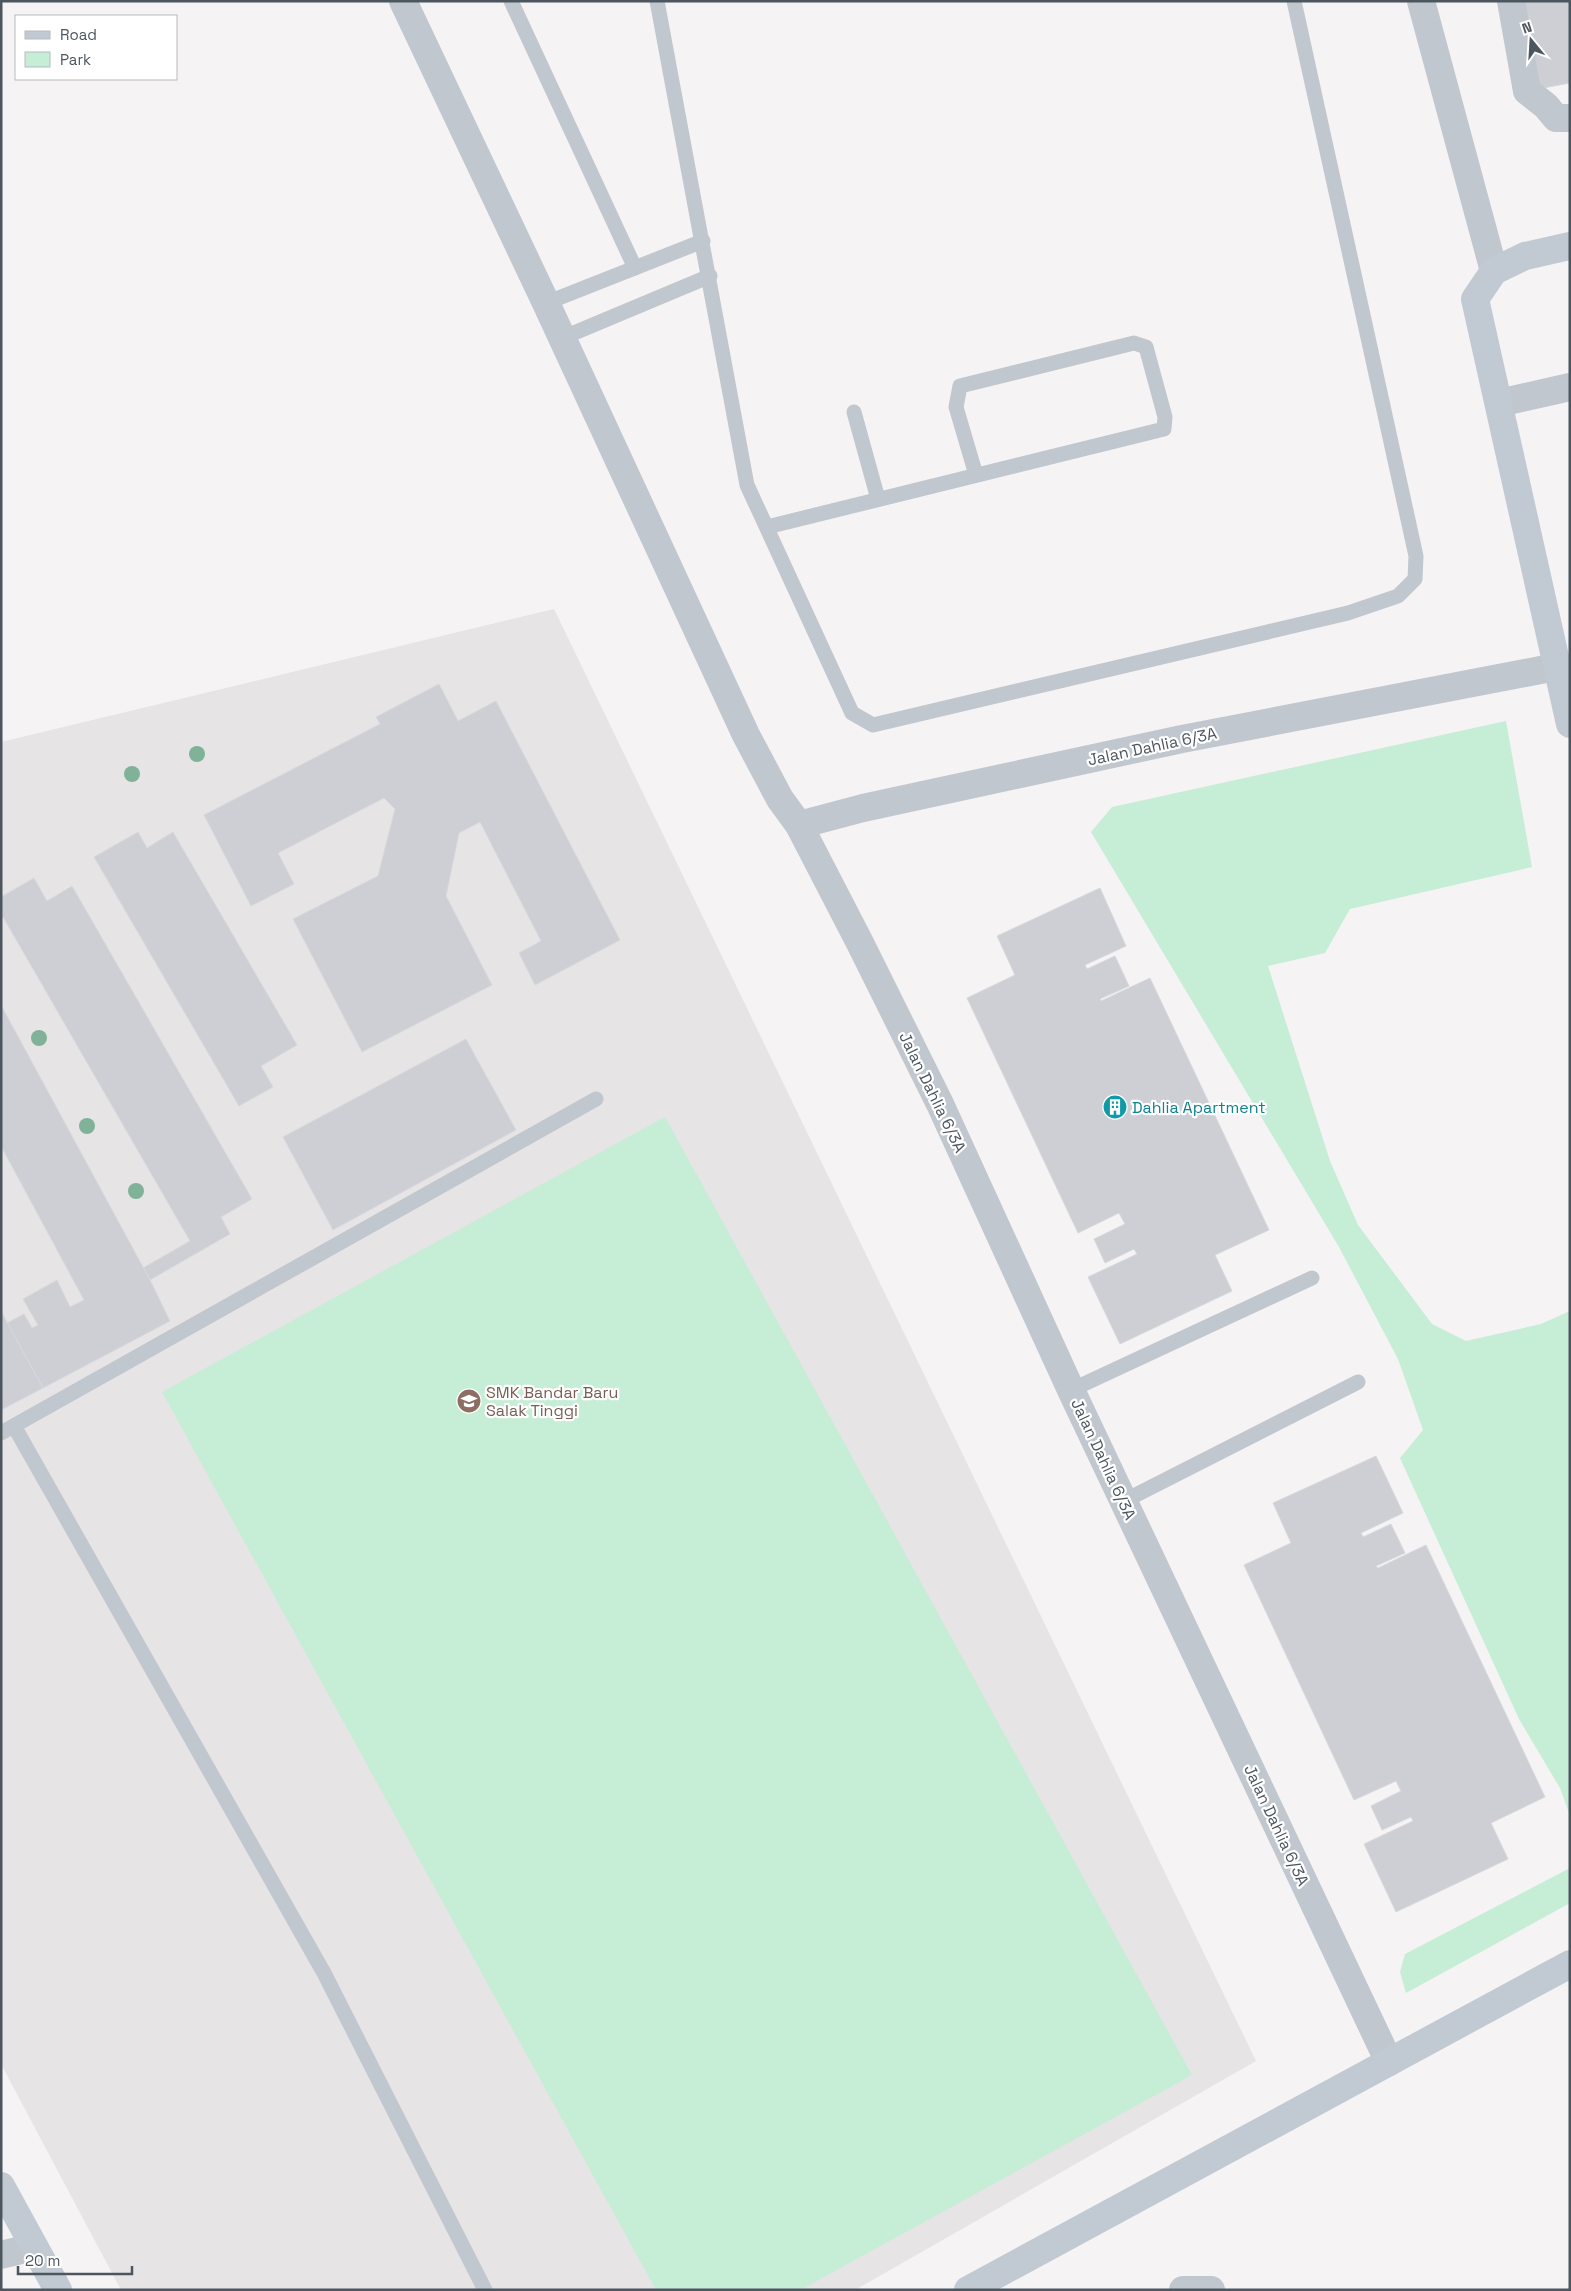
<svg xmlns="http://www.w3.org/2000/svg" width="1571" height="2291" font-family="'Space Grotesk',sans-serif">
	<style>
		.education { fill: #e6e4e4 }
		.green { fill: #c6edd5 }
		.building { fill: #cdcfd5; stroke: #d7d9dd }
		.lines { fill: none; stroke-linecap: round; stroke-linejoin: round }
		.lane { stroke: #c0c7ce; stroke-width: 15 }
		.street { stroke: #c0c7ce; stroke-width: 28 }
		.secondary { stroke: #c1c9d2; stroke-width: 28 }
		.tree { fill: #7fb298 }
		.labels { text-anchor: middle; stroke-width: 4.5; stroke-linejoin: round; paint-order: stroke }
		.street-label { font-size: 16px; fill: #4c565f; stroke: #fff }
		.culture-label { font-size: 16px; fill: #0d838f; stroke: #fff; text-anchor: start }
		.education-label { font-size: 16px; fill: #785e54; stroke: #fff; text-anchor: start }
	</style>
	<rect width="100%" height="100%" fill="#f5f3f3"/>
	<path class="education" d="M 554,609 L 1256,2061 L 855,2290 L 121,2290 L 1,2064 L 1,742 Z"/>
	<g class="green">
		<path d="M 1506,721 L 1532,867 L 1350,909 L 1325,953 L 1268,966 L 1330,1161 L 1358,1225 L 1432,1324 L 1466,1341 L 1541,1324 L 1570,1311 L 1570,1816 L 1560,1788 L 1519,1719 L 1400,1458 L 1423,1430 L 1398,1359 L 1339,1247 L 1091,832 L 1112,807 Z"/>
		<path d="M 665,1117 L 1192,2075 L 800,2290 L 656,2290 L 162,1392 Z"/>
		<path d="M 1570,1868 L 1570,1903 L 1406,1993 L 1400,1972 L 1405,1954 Z"/>
	</g>
	<g class="building">
		<path d="M 1511,1 L 1570,1 L 1570,83 L 1527,91 Z"/>
		<path d="M 439,684 L 458,721 L 496,701 L 620,940 L 535,985 L 519,953 L 541,941 L 480,822 L 459,833 L 446,896 L 492,985 L 362,1052 L 293,919 L 378,876 L 395,809 L 384,798 L 278,853 L 294,884 L 251,906 L 204,815 L 380,724 L 376,717 Z"/>
		<path d="M 138,832 L 147,848 L 173,832 L 297,1045 L 261,1066 L 273,1087 L 239,1106 L 94,857 Z"/>
		<path d="M 34,878 L 47,901 L 72,886 L 252,1199 L 221,1217 L 230,1234 L 150,1280 L 143,1268 L 190,1241 L 3,917 L 1,918 L 1,897 Z"/>
		<path d="M 1100,888 L 1126,946 L 1085,965 L 1087,969 L 1115,956 L 1129,986 L 1100,999 L 1101,1001 L 1150,978 L 1269,1230 L 1215,1255 L 1232,1291 L 1120,1344 L 1088,1277 L 1137,1254 L 1134,1249 L 1105,1263 L 1094,1239 L 1125,1224 L 1119,1213 L 1078,1233 L 967,998 L 1015,975 L 997,936 Z"/>
		<path d="M 1,1005 L 150,1280 L 170,1321 L 43,1388 L 7,1323 L 24,1314 L 32,1328 L 38,1325 L 23,1299 L 57,1280 L 70,1307 L 84,1300 L 1,1146 Z"/>
		<path d="M 466,1039 L 516,1130 L 333,1230 L 283,1137 Z"/>
		<path d="M 1,1311 L 43,1388 L 1,1410 Z"/>
		<path d="M 1376,1456 L 1403,1513 L 1361,1533 L 1363,1537 L 1391,1524 L 1405,1553 L 1376,1566 L 1378,1568 L 1426,1545 L 1545,1797 L 1491,1823 L 1508,1859 L 1396,1912 L 1364,1844 L 1413,1821 L 1411,1817 L 1382,1830 L 1371,1806 L 1401,1791 L 1396,1781 L 1354,1800 L 1244,1565 L 1291,1543 L 1273,1503 Z"/>
	</g>
	<g class="lines">
		<g class="lane">
			<path d="M 511,1 L 635,268"/>
			<path d="M 657,1 L 747,485 L 852,713 L 873,725 L 1348,613 L 1398,596 L 1415,579 L 1416,556 L 1294,1"/>
			<path d="M 546,303 L 703,241"/>
			<path d="M 562,338 L 710,276"/>
			<path d="M 854,412 L 878,499"/>
			<path d="M 767,527 L 1164,429 L 1165,417 L 1146,347 L 1134,343 L 960,386 L 956,407 L 976,475"/>
			<path d="M 1071,1390 L 1312,1278"/>
			<path d="M 14,1426 L 324,1973 L 485,2290"/>
			<path d="M 1,1433 L 596,1099"/>
			<path d="M 1124,1501 L 1358,1382"/>
		</g>
		<g class="street">
			<path d="M 403,1 L 546,303 L 746,735 L 780,799 L 799,825"/>
			<path d="M 1421,1 L 1494,271"/>
			<path d="M 1511,1 L 1527,91 L 1546,106 L 1556,118 L 1570,118"/>
			<path d="M 1499,403 L 1570,387"/>
			<path d="M 1389,2062 L 1071,1390 L 940,1104 L 860,943 L 799,825 L 863,808 L 1182,739 L 1556,667"/>
			<path d="M 1,2255 L 34,2247"/>
			<path d="M 1183,2290 L 1211,2290"/>
		</g>
		<g class="secondary">
			<path d="M 1570,246 L 1525,256 L 1494,271 L 1475,299 L 1570,724"/>
			<path d="M 1,2186 L 58,2290"/>
			<path d="M 968,2290 L 1570,1964"/>
		</g>
	</g>
	<g class="tree">
		<circle cx="197" cy="754" r="8"/>
		<circle cx="132" cy="774" r="8"/>
		<circle cx="39" cy="1038" r="8"/>
		<circle cx="87" cy="1126" r="8"/>
		<circle cx="136" cy="1191" r="8"/>
	</g>
	<defs>
		<symbol id="building-disc" viewBox="-11 -11 22 22"><circle r="9.5" fill="#0f9aa8" stroke="#fff"/><path d="M-4-6H4V6H1V3H-1V6H-4ZM-2.5-4.3h1.7v1.8h-1.7ZM.8-4.3h1.7v1.8H.8ZM-2.5-1h1.7V.8h-1.7ZM.8-1h1.7V.8H.8Z" fill="#fff"/></symbol>
		<symbol id="school-disc" viewBox="-11 -11 22 22"><circle r="9.5" fill="#8d6e63" stroke="#fff"/><path d="M0-5L7-2L0 1L-7-2ZM-4 1L0 2.5L4 1V4Q0 6-4 4Z" fill="#fff"/></symbol>
	</defs>
	<g fill-rule="evenodd">
		<use href="#building-disc" x="1101" y="1093" width="28" height="28"/>
		<use href="#school-disc" x="455" y="1387" width="28" height="28"/>
	</g>
	<g class="labels">
		<g class="street-label">
			<text transform="translate(1152 746) rotate(-12)" y="6">Jalan Dahlia 6/3A</text>
			<text transform="translate(933 1092) rotate(64)" y="6">Jalan Dahlia 6/3A</text>
			<text transform="translate(1104 1459) rotate(65)" y="6">Jalan Dahlia 6/3A</text>
			<text transform="translate(1277 1825) rotate(65)" y="6">Jalan Dahlia 6/3A</text>
		</g>
		<g class="culture-label">
			<text x="1132" y="1113">Dahlia Apartment</text>
		</g>
		<g class="education-label">
			<text x="486" y="1398">SMK Bandar Baru<tspan x="486" dy="18">Salak Tinggi</tspan></text>
		</g>
	</g>
	<rect width="1571" height="2291" fill="none" stroke="#4c565f" stroke-width="5"/>
	<rect x="15" y="15" width="162" height="65" fill="#ffffff" stroke="#b7bbbf"/>
	<rect x="25" y="31" width="25" height="8" fill="#c1c9d2" stroke="#b7bbbf"/>
	<text x="60" y="40" font-size="15" fill="#4c565f">Road</text>
	<rect x="25" y="52" width="25" height="15" fill="#c6edd5" stroke="#b7bbbf"/>
	<text x="60" y="65" font-size="15" fill="#4c565f">Park</text>
	<g transform="translate(1531 40) rotate(342)" stroke="#ffffff" stroke-width="4" paint-order="stroke">
	<path d="M0-4L9 19L0 12L-9 19Z" fill="#4c565f"/>
	<text y="-8" font-size="14" font-weight="bold" text-anchor="middle" fill="#4c565f">N</text>
	</g>
	<path d="M18 2266v8h114v-8" fill="none" stroke="#4c565f" stroke-width="2.5"/>
	<text x="25" y="2266" font-size="15" fill="#4c565f" stroke="#ffffff" stroke-width="4" paint-order="stroke">20 m</text>
</svg>
